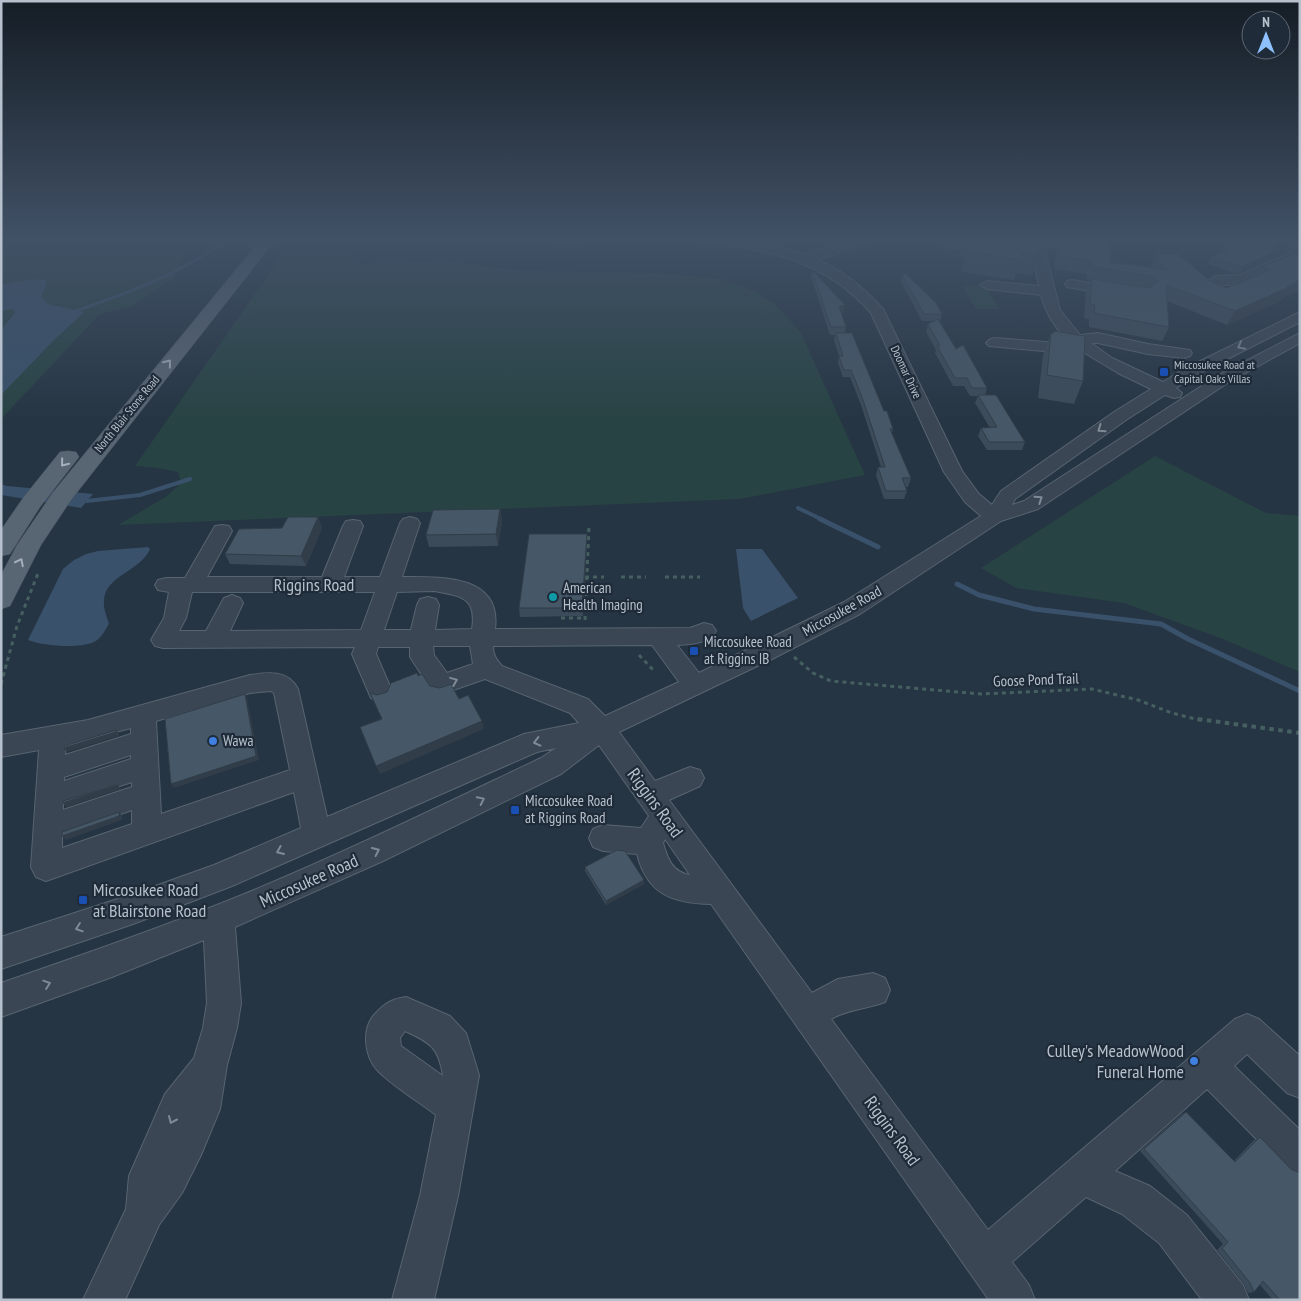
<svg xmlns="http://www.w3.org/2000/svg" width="1301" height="1301" font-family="'PT Sans Narrow',sans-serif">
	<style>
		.green { fill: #284344 }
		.water { fill: #39516b }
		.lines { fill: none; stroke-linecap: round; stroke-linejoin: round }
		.stream-far2 { stroke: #39516b; stroke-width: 3 }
		.stream-far1 { stroke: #39516b; stroke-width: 4 }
		.stream { stroke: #39516b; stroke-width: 5 }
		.minor-casing { stroke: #586470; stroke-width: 2 }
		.major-casing { stroke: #47525f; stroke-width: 1 }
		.path-far1 { stroke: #466061; stroke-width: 3; stroke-dasharray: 4 4; stroke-linecap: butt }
		.path { stroke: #466061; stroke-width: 4; stroke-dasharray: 4.5 4.5; stroke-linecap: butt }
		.minor { fill: #3a4653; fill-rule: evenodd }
		.major { fill: #586573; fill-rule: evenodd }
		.wall { fill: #3c4b59 }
		.shaded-wall { fill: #313d48 }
		.building { fill: #465767; stroke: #313d48 }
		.oneway { stroke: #7f8a96 }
		.oneway2 { stroke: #a4afbb }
		.transit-dot { fill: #1a4fb4; stroke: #1f2b38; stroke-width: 2 }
		.culture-dot { fill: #0f9aa8; stroke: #1f2b38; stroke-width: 2 }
		.shop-dot { fill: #3f7fe0; stroke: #1f2b38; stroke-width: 2 }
		.labels { text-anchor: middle; stroke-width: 4.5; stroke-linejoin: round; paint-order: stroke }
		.far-poi-label { font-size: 12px; fill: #b7c1cd; stroke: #1f2b38; text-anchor: start }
		.far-street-label { font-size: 12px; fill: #b7c1cd; stroke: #1f2b38 }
		.poi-label { font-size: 15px; fill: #b7c1cd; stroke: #1f2b38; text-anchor: start }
		.street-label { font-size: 15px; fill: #b7c1cd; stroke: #1f2b38 }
		.near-street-label { font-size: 18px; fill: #b7c1cd; stroke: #1f2b38 }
		.near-poi-label { font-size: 18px; fill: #b7c1cd; stroke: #1f2b38; text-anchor: start }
	</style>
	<rect width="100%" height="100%" fill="#263543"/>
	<g class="green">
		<path d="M 1,238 L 193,238 L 174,278 L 131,307 L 100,314 L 1,419 Z"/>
		<path d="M 350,248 L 354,264 L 445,261 L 524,271 L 656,273 L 721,279 L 754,291 L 775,304 L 801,333 L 865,475 L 740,499 L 118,525 L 167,496 L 181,483 L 178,472 L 158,468 L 135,466 L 284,252 Z"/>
		<path d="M 962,286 L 985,286 L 1000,309 L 976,309 Z"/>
		<path d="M 1155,456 L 1266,513 L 1300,516 L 1300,672 L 1223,639 L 1124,603 L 1016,588 L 981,568 Z"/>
	</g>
	<g class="water">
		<path d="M 31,279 L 46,280 L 47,283 L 41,297 L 48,304 L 84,312 L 52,342 L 1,395 L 1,330 L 15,313 L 13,309 L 1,311 L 1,285 Z"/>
		<path d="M 1,484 L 7,486 L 93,494 L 81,508 L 1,495 Z"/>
		<path d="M 148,547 L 150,549 C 141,571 104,576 104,601 C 103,608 107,617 109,624 C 105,630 101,639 94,642 C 79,649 43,646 28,640 L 63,569 L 74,560 L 86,554 L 98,551 Z"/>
		<path d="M 736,549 L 762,549 L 798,598 L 751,621 L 743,608 Z"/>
	</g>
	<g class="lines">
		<path class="stream-far2" d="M 76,311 C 130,292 183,273 229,238"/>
		<g class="stream-far1">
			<path d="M 87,501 L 140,495 L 190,479"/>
			<path d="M 798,508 L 823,520"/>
		</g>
		<g class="stream">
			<path d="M 820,519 L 878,547"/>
			<path d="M 957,584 L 979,595 L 1034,609 L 1161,624 L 1188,639 L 1300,691"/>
		</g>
		<defs>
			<g id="minor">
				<path d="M 547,238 L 584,238 C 577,244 554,244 547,238 Z"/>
				<path d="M 698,238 L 733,238 L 776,246 L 806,255 L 853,238 L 871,238 L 869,241 L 818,260 C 844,271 864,288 883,309 L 962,471 L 979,494 L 992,505 L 1001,491 L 1114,412 L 1151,389 L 1118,373 L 1083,352 L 1077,354 L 989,346 L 986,343 L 989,340 L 994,338 L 1072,344 C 1057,331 1046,314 1041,295 L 987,289 L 980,285 L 987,281 L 1039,286 L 1031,246 L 946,248 L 940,244 L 942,241 L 1012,238 L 1074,241 L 1076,244 L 1070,248 L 1044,247 L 1060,310 L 1080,335 L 1098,333 L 1148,344 L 1190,350 L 1192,353 L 1190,356 L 1184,358 L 1148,354 L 1098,343 L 1091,343 L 1112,358 L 1163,382 L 1184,369 L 1300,312 L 1300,322 L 1196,375 L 1176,388 L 1182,393 L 1180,397 L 1174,398 L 1165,395 L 1126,420 L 1015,499 L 1012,505 L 1024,501 L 1217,376 L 1300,333 L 1300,343 L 1229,382 L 1038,509 L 1001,521 L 860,614 L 770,660 L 619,732 L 655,781 L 690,767 L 700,770 L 704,778 L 700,786 L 669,800 L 812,993 L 838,979 L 873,973 L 885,978 L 890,990 L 885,1002 C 867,1009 848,1009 831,1019 L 988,1230 L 1235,1019 L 1247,1014 L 1259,1019 L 1300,1056 L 1300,1098 L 1287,1093 L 1247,1054 L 1234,1066 L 1300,1130 L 1300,1176 L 1287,1170 L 1207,1089 L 1115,1171 L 1150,1186 L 1187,1215 L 1243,1285 L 1249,1300 L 1202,1300 L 1159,1243 L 1122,1214 L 1086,1197 L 1012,1262 L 1029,1285 L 1035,1300 L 989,1300 L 711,904 C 672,903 647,894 637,854 L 603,851 L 593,847 L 589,838 L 593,829 L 603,825 L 641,828 L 649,816 L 599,745 L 561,774 L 383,861 L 235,927 L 241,1003 L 237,1028 L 227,1065 L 220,1109 L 201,1155 L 182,1193 L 159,1225 L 125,1300 L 83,1300 L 126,1209 L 129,1176 L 165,1094 L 194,1058 L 203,1028 L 207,1003 L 204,940 L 112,977 L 1,1017 L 1,983 C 82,955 163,927 242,895 C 344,853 442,805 541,758 L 556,748 L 537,752 L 232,886 L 133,924 L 1,969 L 1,937 L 133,894 L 214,865 L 301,828 L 294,792 L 46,881 L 36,877 L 31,867 L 39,750 L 1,757 L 1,735 L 88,720 L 250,675 C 269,672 288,670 298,689 L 327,817 L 524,734 L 579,723 L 570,713 L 485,679 L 442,694 L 433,692 L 410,657 L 410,647 L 378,647 L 376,654 L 392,691 L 389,698 L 380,701 L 371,698 L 352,654 L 355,647 L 163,648 L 155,646 L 151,640 L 164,618 L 169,592 L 158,590 L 155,585 L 158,580 L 166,578 L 185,578 L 215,526 L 222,525 L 229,526 L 232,531 L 207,577 L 322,577 L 343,526 L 346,521 L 353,520 L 360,521 L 363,526 L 344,577 L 380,577 L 400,523 L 403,519 L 410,517 L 417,519 L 420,523 L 402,577 C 440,577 502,574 495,629 L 690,628 L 704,623 L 712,625 L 716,631 C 708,644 691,644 677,645 L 699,673 L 844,602 L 981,516 L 965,502 L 944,472 L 871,313 C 826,261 770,250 704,242 ZM 434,591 C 461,596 477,597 472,629 L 435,630 L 439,605 L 436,599 L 428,597 L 420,599 L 417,605 L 411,630 L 384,630 L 397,592 ZM 192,592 L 375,592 L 361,630 L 230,631 L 243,603 L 240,598 L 232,595 L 224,598 L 206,631 L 179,631 L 186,618 ZM 652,645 L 679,682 L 605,716 L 588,699 L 502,666 C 496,659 493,655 493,646 ZM 433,646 L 470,646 L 473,664 L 447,673 L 434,655 ZM 271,691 L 274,693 L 290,770 L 161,814 L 156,721 L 250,693 ZM 131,728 L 131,734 L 65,755 L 66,745 ZM 131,755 L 131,759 L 64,781 L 64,777 ZM 132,782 L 132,787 L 63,810 L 63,804 ZM 132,810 L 132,824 L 62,848 L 62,835 ZM 665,839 L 690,875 C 672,872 668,859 663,843 Z"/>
				<path d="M 1300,243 L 1300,257 L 1298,260 C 1281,267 1223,297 1209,280 L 1216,276 L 1240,275 L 1288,254 L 1296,244 Z"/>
				<path d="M 1072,280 L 1119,288 L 1126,292 L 1119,296 L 1067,287 L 1065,284 L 1067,281 Z"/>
				<path d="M 406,997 L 450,1016 L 466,1033 L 479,1075 L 458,1196 L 434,1300 L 392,1300 L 420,1196 L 436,1115 C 419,1102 393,1086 378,1071 C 365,1058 361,1030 374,1015 C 384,1004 391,999 406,997 ZM 405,1031 C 430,1042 439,1048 443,1076 L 401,1046 L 400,1038 Z"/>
			</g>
			<g id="major">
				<path d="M 262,238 L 277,238 L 71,500 L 41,545 L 10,606 L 1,609 L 1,575 L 17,545 L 54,491 Z"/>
				<path d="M 68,451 L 76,452 L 79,457 L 40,507 L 10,554 L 1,556 L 1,530 L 23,498 L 60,452 Z"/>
			</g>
		</defs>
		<use href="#minor" class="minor-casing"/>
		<use href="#major" class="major-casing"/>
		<g class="path-far1">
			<path d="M 585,577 L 604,577"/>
			<path d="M 621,577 L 646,577"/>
			<path d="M 665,577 L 700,577"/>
			<path d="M 561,618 L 585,618"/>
			<path d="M 585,620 L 589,526"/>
			<path d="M 639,655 L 655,672"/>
			<path d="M 794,657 L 813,673 L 831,681 L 981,694 L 1092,689 L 1138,700 L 1172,713 L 1203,721"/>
			<path d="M 1,684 L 17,626 L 39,571"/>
		</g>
		<path class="path" d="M 1198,719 L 1300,733"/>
		<use href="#minor" class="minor"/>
		<use href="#major" class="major"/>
	</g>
	<g class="wall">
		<path d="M 781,238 L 809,238 L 805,243 Z"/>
		<path d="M 964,238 L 1029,238 L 1038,255 L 1032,275 L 1016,273 L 1014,280 L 961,272 L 965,258 L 958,257 Z"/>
		<path d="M 1080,238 L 1093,238 L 1113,264 L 1150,267 L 1156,254 L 1210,281 L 1227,288 L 1256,276 L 1261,267 L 1298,252 L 1281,301 L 1227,325 L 1167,301 L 1169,327 L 1162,341 L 1089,327 L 1089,319 L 1084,318 L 1086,292 L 1091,281 L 1087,280 L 1086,274 L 1054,269 L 1056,252 L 1061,239 L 1078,242 Z"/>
		<path d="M 1281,238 L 1272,251 L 1272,259 L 1240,273 L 1234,273 L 1208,264 L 1211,257 L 1221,253 L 1224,249 Z"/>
		<path d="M 812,270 L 844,313 L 841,313 L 846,327 L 845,333 L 893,429 L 892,433 L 911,478 L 908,487 L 905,487 L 907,491 L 904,499 L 884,499 L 876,475 L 878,467 L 881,467 L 861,405 L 850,377 L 843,377 L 838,363 L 839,356 L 834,340 L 835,335 L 830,335 L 811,277 Z"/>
		<path d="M 902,275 L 942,314 L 940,322 L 956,349 L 987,388 L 985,395 L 1025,442 L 1022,450 L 987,450 L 978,436 L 981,428 L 990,428 L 975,403 L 978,396 L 970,396 L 964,386 L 953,386 L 935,353 L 936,350 L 926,332 L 928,324 L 934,321 L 922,321 L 901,282 Z"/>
		<path d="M 1051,333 L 1083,381 L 1074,404 L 1038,398 L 1043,355 Z"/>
		<path d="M 500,509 L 502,521 L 498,546 L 429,547 L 426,535 Z"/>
		<path d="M 318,517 L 322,528 L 306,566 L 230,564 L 225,554 L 282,528 Z"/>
		<path d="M 587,534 L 587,542 L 583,616 L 520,617 L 519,608 Z"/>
		<path d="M 585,867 L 644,884 L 606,905 L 585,871 Z"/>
		<path d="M 1186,1112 L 1234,1161 L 1254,1140 L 1260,1137 L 1300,1300 L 1273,1300 L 1260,1285 L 1254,1292 L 1248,1293 L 1244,1284 L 1217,1250 L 1223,1244 L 1140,1151 L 1182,1114 Z"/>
	</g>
	<g class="shaded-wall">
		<path d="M 1281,238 L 1270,254 L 1275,252 L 1272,259 L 1240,273 L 1243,266 L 1272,251 Z"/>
		<path d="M 1300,280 L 1300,290 L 1283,298 L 1281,301 L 1227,325 L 1235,311 Z"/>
		<path d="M 845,305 L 844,313 L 837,313 L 839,306 Z"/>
		<path d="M 500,509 L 502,521 L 498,546 L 496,534 Z"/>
		<path d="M 318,517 L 322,528 L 306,566 L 301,556 Z"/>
		<path d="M 587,534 L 587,542 L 583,616 L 582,608 Z"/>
		<path d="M 245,694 L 247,698 L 259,760 L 174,788 L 171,784 Z"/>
		<path d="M 482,721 L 484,729 L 380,774 L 376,766 Z"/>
		<path d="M 116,730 L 119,734 L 119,736 L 67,752 L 64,748 Z"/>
		<path d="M 118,785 L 121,789 L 67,807 L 63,803 Z"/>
		<path d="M 119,812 L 122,816 L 122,820 L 66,840 L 62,836 Z"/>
		<path d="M 644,880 L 644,884 L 606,905 L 606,901 Z"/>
	</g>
	<g class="building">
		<path d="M 968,238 L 1029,238 L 1038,239 L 1038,255 L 1022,253 L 1021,260 L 966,252 L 971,238 Z"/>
		<path d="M 1080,238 L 1093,238 L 1110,240 L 1111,262 L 1113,262 L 1113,264 L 1128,264 L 1169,270 L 1155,258 L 1160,258 L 1156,254 L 1178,254 L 1210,281 L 1227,288 L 1270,270 L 1261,267 L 1298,252 L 1300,253 L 1300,280 L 1287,287 L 1289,287 L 1235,311 L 1166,285 L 1169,327 L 1094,313 L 1095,305 L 1090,304 L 1092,279 L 1149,288 L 1158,281 L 1149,276 L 1092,267 L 1092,261 L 1059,256 L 1061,239 L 1080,242 Z"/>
		<path d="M 1249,238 L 1280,238 L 1272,251 L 1275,252 L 1243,266 L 1237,266 L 1211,257 L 1229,250 L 1224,249 Z"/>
		<path d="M 812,270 L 845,305 L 839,306 L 846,327 L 831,327 Z"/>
		<path d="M 905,273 L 936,303 L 942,314 L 924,314 L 902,275 Z"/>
		<path d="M 938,319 L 956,349 L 963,345 L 987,388 L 972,388 L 967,378 L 955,378 L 937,346 L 940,346 L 928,324 Z"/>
		<path d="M 1054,331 L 1085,336 L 1083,381 L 1047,375 L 1051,333 L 1054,333 Z"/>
		<path d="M 836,333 L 852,333 L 884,411 L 887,411 L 893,429 L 890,429 L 911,478 L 902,478 L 907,491 L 886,491 L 878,467 L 885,467 L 862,397 L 851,370 L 844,370 L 839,356 L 843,356 Z"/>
		<path d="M 978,395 L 996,395 L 1025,442 L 989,442 L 981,428 L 997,427 Z"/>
		<path d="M 500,509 L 496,534 L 426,535 L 433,510 Z"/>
		<path d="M 288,517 L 318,517 L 301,556 L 225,554 L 239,529 L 282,528 Z"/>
		<path d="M 529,534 L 587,534 L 582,608 L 519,608 Z"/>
		<path d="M 417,673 L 418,676 L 422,674 L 430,686 L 440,688 L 451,684 L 459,699 L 468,695 L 482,721 L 376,766 L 360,727 L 382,719 L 370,693 L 377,695 L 387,692 L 391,683 Z"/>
		<path d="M 245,694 L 256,756 L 171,784 L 165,719 Z"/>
		<path d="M 116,730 L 116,732 L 64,748 L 64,746 Z"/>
		<path d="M 118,785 L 63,803 L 63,801 Z"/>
		<path d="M 119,812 L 119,816 L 62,836 L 62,832 Z"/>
		<path d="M 617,850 L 625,851 L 644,880 L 606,901 L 585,867 Z"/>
		<path d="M 1186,1112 L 1235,1162 L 1260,1137 L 1291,1169 L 1300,1173 L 1300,1300 L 1280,1300 L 1263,1281 L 1254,1292 L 1250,1283 L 1222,1248 L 1228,1242 L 1144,1149 Z"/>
	</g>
	<defs><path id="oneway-chevron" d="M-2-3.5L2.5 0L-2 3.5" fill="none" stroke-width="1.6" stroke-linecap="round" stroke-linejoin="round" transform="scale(1.25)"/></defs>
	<g class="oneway">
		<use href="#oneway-chevron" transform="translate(1241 346) rotate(152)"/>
		<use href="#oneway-chevron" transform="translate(1101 429) rotate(145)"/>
		<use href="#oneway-chevron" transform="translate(1039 499) rotate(-34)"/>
		<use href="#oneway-chevron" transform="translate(454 681) rotate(-22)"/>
		<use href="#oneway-chevron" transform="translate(537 742) rotate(166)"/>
		<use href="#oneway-chevron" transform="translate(481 800) rotate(-26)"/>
		<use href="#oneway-chevron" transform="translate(280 851) rotate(157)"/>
		<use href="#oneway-chevron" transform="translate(376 851) rotate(-25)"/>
		<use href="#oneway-chevron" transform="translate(79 928) rotate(161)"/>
		<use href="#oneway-chevron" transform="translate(47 984) rotate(-19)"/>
		<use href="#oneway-chevron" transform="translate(172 1120) rotate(114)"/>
	</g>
	<g class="oneway2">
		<use href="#oneway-chevron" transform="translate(168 363) rotate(-51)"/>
		<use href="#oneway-chevron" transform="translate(64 463) rotate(129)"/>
		<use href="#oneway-chevron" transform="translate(20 562) rotate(-63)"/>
	</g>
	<linearGradient id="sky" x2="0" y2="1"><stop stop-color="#151d25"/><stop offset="0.57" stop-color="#415166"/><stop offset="1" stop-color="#415166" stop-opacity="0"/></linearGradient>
	<rect width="1301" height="420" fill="url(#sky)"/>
	<g class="transit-dot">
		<rect x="1159" y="367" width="10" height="10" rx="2.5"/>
		<rect x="689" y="646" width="10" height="10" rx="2.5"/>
		<rect x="510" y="805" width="10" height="10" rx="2.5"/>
		<rect x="78" y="895" width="10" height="10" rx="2.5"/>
	</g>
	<circle class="culture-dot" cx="553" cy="597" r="5"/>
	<g class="shop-dot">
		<circle cx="213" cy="741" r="5"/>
		<circle cx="1194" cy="1061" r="5"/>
	</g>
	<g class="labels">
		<g class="far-poi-label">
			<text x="1174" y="369">Miccosukee Road at<tspan x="1174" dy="14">Capital Oaks Villas</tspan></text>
		</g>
		<g class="far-street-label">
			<text transform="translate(906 372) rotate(65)" y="4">Doomar Drive</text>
			<text transform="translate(127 414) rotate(-51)" y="4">North Blair Stone Road</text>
		</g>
		<g class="poi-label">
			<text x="563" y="593">American<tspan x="563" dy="17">Health Imaging</tspan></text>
			<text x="704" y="647">Miccosukee Road<tspan x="704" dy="17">at Riggins IB</tspan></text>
			<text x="223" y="746">Wawa</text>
			<text x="525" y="806">Miccosukee Road<tspan x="525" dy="17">at Riggins Road</tspan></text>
		</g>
		<g class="street-label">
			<text transform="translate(842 611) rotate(-29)" y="5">Miccosukee Road</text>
			<text transform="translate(1036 680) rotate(-2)" y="5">Goose Pond Trail</text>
		</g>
		<g class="near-street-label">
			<text x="314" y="591">Riggins Road</text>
			<text transform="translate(655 803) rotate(54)" y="6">Riggins Road</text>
			<text transform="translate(309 881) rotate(-24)" y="6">Miccosukee Road</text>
			<text transform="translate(892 1131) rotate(54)" y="6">Riggins Road</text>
		</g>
		<g class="near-poi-label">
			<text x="93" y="896">Miccosukee Road<tspan x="93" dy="21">at Blairstone Road</tspan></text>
			<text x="1184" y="1057" text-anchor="end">Culley's MeadowWood<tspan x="1184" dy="21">Funeral Home</tspan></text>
		</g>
	</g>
	<rect width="1301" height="1301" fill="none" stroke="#b7c1cd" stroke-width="5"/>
	<g transform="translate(1266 35)"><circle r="24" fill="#1f2b38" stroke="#5c6774"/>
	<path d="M0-4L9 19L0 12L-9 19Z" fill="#8dc0fc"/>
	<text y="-8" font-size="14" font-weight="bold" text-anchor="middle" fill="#b7c1cd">N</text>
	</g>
</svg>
